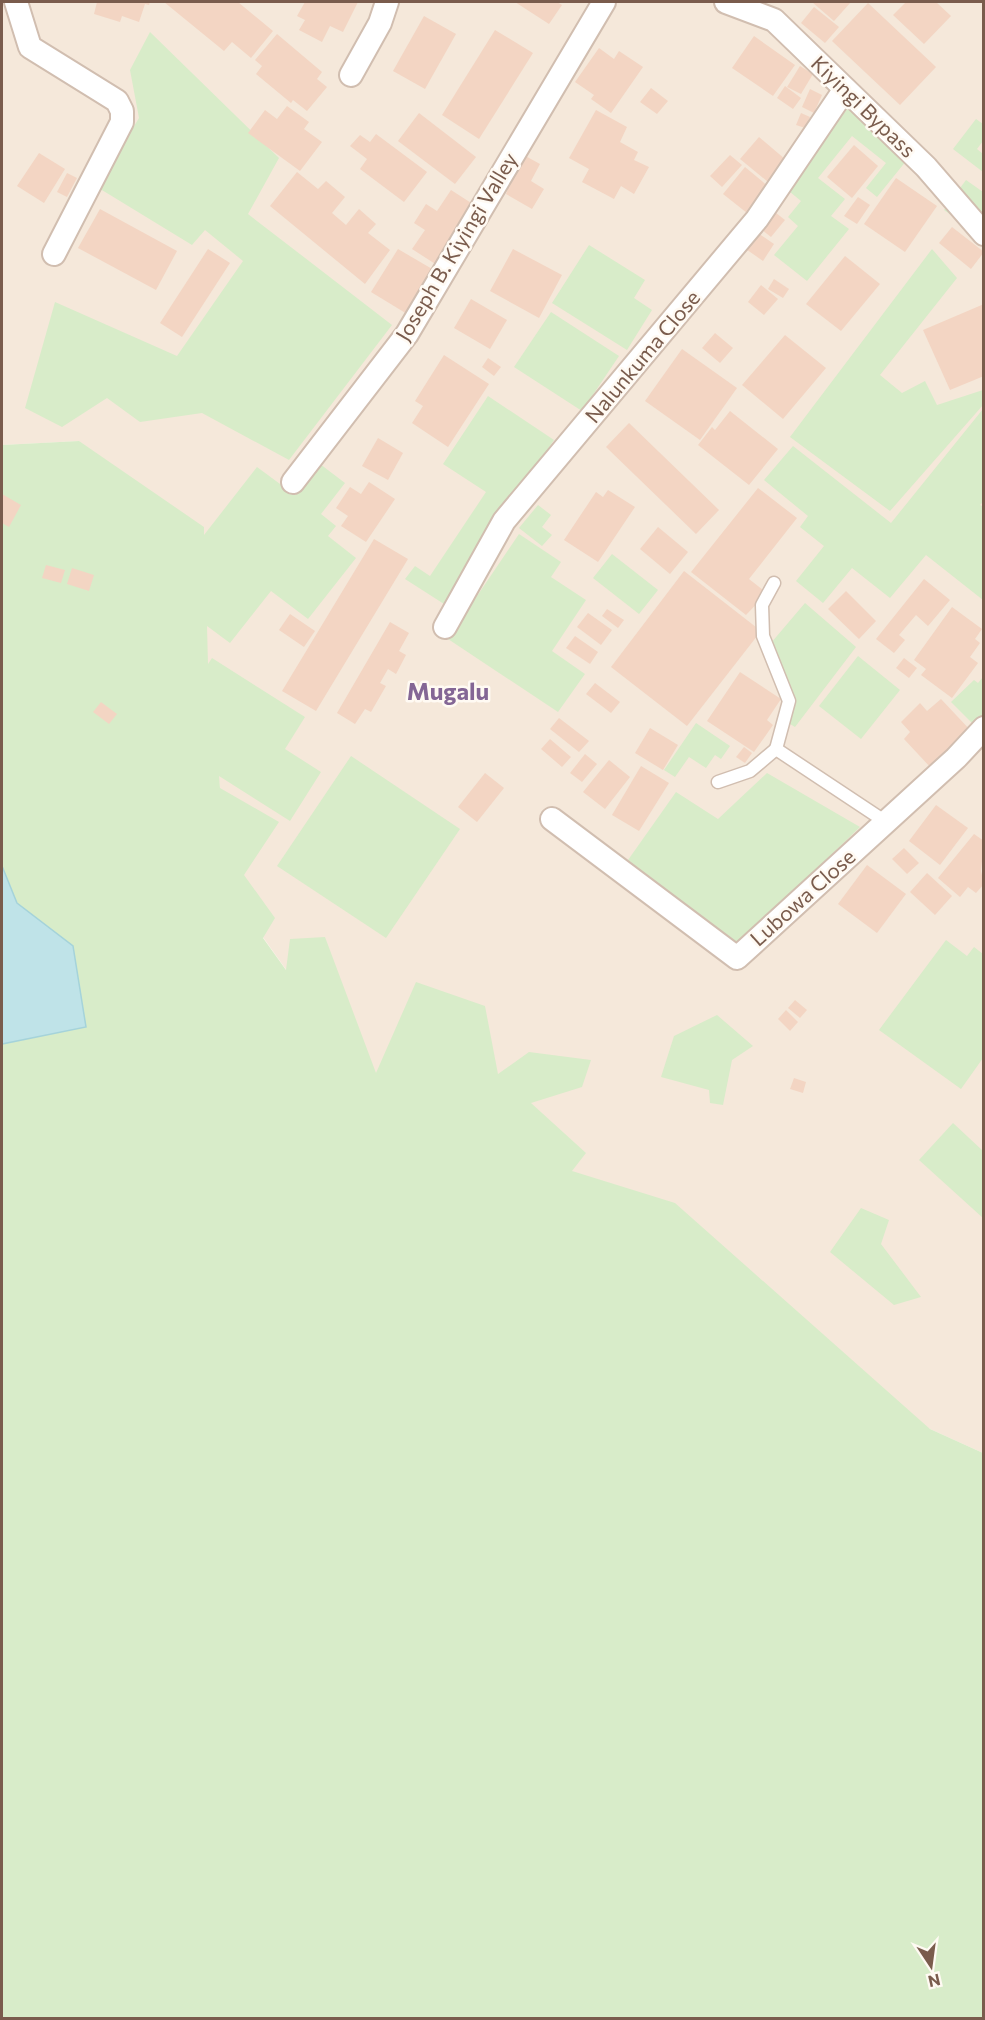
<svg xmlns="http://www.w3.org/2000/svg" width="985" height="2020" font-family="Commissioner,sans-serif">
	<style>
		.residential { fill: #f5e8da }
		.green { fill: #d8ecc9 }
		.water { fill: #bfe3e8; stroke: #a5d3da; stroke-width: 1.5 }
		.building { fill: #f3d5c3 }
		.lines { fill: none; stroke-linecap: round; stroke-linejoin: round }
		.lane-casing { stroke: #d1beb0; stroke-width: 15 }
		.street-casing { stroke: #d1beb0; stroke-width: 26 }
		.lane { stroke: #fff; stroke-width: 12 }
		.street { stroke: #fff; stroke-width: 22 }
		.labels { text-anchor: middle; stroke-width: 5; stroke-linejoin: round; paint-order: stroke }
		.street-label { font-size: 21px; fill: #7a5c4d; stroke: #fffaf3 }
		.quarter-label { font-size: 24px; font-weight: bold; fill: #846695; stroke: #fffaf3 }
	</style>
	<rect width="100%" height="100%" fill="#fdf6ec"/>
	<path class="residential" d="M 2,2 L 983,2 L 983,1453 L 930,1429 L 388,1113 L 233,895 L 209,699 L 79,441 L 2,445 Z"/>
	<g class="green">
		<path d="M 150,32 L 279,158 L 248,214 L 392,325 L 289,460 L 202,413 L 140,422 L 107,398 L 62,427 L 25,408 L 55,302 L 177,356 L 243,261 L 205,230 L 192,245 L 97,187 L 139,118 L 130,70 Z"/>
		<path d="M 858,96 L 919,145 L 877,197 L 866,188 L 886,163 L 852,136 L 818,178 L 845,199 L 831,216 L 849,229 L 807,281 L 774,255 L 798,226 L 788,217 L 801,201 L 784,187 Z"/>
		<path d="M 976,119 L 983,124 L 983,141 L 977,149 L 983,154 L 983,172 L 953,149 Z"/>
		<path d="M 966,180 L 983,192 L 983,238 L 944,210 Z"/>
		<path d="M 589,245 L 645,280 L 634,298 L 652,310 L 627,350 L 552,303 Z"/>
		<path d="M 932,249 L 957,278 L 880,375 L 902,393 L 925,381 L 937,405 L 983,390 L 983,405 L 890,511 L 790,437 Z"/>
		<path d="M 551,312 L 619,356 L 582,411 L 514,367 Z"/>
		<path d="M 488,396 L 554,440 L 444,604 L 405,579 L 415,566 L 430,576 L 486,492 L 443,464 Z"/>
		<path d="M 983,409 L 984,501 L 980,505 L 984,507 L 983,600 L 926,555 L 890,598 L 852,568 L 823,603 L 796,581 L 824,546 L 800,527 L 808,516 L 764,480 L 793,446 L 891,523 Z"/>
		<path d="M 79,441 L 204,527 L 204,535 L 257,467 L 295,495 L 320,464 L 345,483 L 321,514 L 336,526 L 328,536 L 356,558 L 308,619 L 271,591 L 230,643 L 207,626 L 208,664 L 212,658 L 305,717 L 285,749 L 321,772 L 290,821 L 219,776 L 220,788 L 279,822 L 244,875 L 275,918 L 263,938 L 286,970 L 290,939 L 325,937 L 376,1073 L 416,982 L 485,1006 L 498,1074 L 529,1052 L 591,1060 L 582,1087 L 531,1103 L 586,1153 L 572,1171 L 675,1203 L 930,1429 L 983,1453 L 983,2018 L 2,2018 L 2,1044 L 86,1027 L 2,875 L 2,445 Z"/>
		<path d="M 538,505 L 551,515 L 542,527 L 552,535 L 542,546 L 519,528 Z"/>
		<path d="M 519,534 L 561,562 L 551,577 L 586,600 L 552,651 L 585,674 L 558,712 L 448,639 Z"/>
		<path d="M 612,554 L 658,590 L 639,614 L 593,578 Z"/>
		<path d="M 805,603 L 856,647 L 795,727 L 790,724 L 794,702 L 771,643 Z"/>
		<path d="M 858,656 L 900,690 L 861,739 L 819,706 Z"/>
		<path d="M 983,677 L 983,715 L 974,725 L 951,702 L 974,680 L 978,683 Z"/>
		<path d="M 696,723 L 730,746 L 721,759 L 715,755 L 706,768 L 689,757 L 675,777 L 664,770 Z"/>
		<path d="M 351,756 L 460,829 L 386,938 L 277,866 Z"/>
		<path d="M 767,773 L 860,827 L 737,946 L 628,860 L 676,792 L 718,819 Z"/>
		<path d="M 946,940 L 967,956 L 974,947 L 983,954 L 983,1058 L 961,1089 L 879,1030 Z"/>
		<path d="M 717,1015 L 753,1046 L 732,1060 L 723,1105 L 710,1103 L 709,1090 L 661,1077 L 674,1036 Z"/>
		<path d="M 953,1123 L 983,1151 L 983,1218 L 919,1160 Z"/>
		<path d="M 861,1208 L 889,1220 L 881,1244 L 921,1297 L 894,1305 L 830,1252 Z"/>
	</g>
	<path class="water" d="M 2,866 L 17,903 L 73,946 L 86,1027 L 2,1044 Z"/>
	<g class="building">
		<path d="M 97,2 L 150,2 L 149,5 L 145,4 L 139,22 L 122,16 L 120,22 L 94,14 Z"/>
		<path d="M 164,2 L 238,2 L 273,31 L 251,58 L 232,42 L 224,51 Z"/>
		<path d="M 305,2 L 358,2 L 343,32 L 330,26 L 322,42 L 299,30 L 305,20 L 297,16 Z"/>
		<path d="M 515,2 L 557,2 L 562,5 L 549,24 Z"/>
		<path d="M 812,2 L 851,2 L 834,21 Z"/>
		<path d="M 906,2 L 936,2 L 951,16 L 924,44 L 893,15 Z"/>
		<path d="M 868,3 L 936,67 L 900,105 L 832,41 Z"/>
		<path d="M 814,7 L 839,27 L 825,43 L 801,23 Z"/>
		<path d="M 424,16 L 456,34 L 425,89 L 393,71 Z"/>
		<path d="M 495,30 L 533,53 L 479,139 L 442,115 Z"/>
		<path d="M 277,34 L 322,72 L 317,79 L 327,87 L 307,111 L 293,100 L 291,103 L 256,74 L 262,66 L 255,60 Z"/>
		<path d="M 754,36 L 795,65 L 773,96 L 732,68 Z"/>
		<path d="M 599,48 L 614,59 L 619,51 L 643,67 L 611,113 L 591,99 L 594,95 L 575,82 Z"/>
		<path d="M 800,66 L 813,74 L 801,94 L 787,87 Z"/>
		<path d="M 785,86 L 801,98 L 793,109 L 777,98 Z"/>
		<path d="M 651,88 L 668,101 L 657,114 L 640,102 Z"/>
		<path d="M 810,89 L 822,95 L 814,113 L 802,107 Z"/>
		<path d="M 287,106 L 309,122 L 304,129 L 322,142 L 300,171 L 248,133 L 265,110 L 277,119 Z"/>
		<path d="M 596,110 L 627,127 L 620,142 L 638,152 L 634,160 L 649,167 L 634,194 L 621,186 L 614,199 L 582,182 L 589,169 L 569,158 Z"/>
		<path d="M 419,113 L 476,157 L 455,184 L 398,141 Z"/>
		<path d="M 801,113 L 810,117 L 805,128 L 796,125 Z"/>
		<path d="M 376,134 L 427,172 L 404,202 L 360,169 L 367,159 L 350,146 L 360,135 L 370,142 Z"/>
		<path d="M 759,137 L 792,165 L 773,186 L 740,159 Z"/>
		<path d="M 854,145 L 878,166 L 852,198 L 827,177 Z"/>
		<path d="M 39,153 L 65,169 L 44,203 L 17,186 Z"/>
		<path d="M 520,153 L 540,164 L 531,181 L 544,189 L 532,209 L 506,194 L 508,189 L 501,186 Z"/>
		<path d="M 730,155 L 742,165 L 722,187 L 710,176 Z"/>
		<path d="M 745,167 L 769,187 L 747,213 L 723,194 Z"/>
		<path d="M 297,172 L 318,189 L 326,181 L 345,197 L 332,213 L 346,225 L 359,209 L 376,224 L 368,233 L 390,250 L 365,284 L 270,206 Z"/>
		<path d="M 67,173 L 77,178 L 67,197 L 57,192 Z"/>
		<path d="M 896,178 L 937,206 L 905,252 L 864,224 Z"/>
		<path d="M 451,190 L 479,208 L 440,267 L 412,249 L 425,230 L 414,223 L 426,204 L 437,211 Z"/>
		<path d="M 858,197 L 870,205 L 857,224 L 844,216 Z"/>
		<path d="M 100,209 L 177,251 L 156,290 L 78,248 Z"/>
		<path d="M 771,209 L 785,220 L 771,237 L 757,226 Z"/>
		<path d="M 952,227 L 984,252 L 971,269 L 939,243 Z"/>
		<path d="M 755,231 L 774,244 L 763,261 L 743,247 Z"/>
		<path d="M 208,249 L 230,263 L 182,337 L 160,323 Z"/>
		<path d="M 398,249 L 439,273 L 412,317 L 371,292 Z"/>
		<path d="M 513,249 L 562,275 L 539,318 L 490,291 Z"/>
		<path d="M 845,256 L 880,284 L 841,331 L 806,304 Z"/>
		<path d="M 774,279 L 789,289 L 783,298 L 768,289 Z"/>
		<path d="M 761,285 L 778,299 L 764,315 L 748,302 Z"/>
		<path d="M 471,299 L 507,320 L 490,349 L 454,328 Z"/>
		<path d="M 984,304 L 984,376 L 950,390 L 923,330 Z"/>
		<path d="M 715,333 L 733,348 L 720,363 L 702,348 Z"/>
		<path d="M 785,335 L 826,368 L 783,419 L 742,385 Z"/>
		<path d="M 682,349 L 737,388 L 700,440 L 645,401 Z"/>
		<path d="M 444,355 L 489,384 L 448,447 L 412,423 L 423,406 L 415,401 Z"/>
		<path d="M 488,358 L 501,367 L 494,376 L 482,367 Z"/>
		<path d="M 730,411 L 778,449 L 749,485 L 698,445 L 712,427 L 715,430 Z"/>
		<path d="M 629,423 L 719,510 L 696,534 L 606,447 Z"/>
		<path d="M 378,438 L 403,453 L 388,480 L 362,466 Z"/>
		<path d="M 369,482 L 395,499 L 366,542 L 341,526 L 348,516 L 336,508 L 350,487 L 361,494 Z"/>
		<path d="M 758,488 L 797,518 L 749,579 L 767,593 L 746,615 L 691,572 Z"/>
		<path d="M 608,490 L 635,507 L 598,562 L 564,540 L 596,492 L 603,497 Z"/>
		<path d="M 2,494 L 21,505 L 9,527 L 2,523 Z"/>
		<path d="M 658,527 L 688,552 L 670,574 L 640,549 Z"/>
		<path d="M 374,539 L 408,559 L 316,711 L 282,691 Z"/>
		<path d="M 46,565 L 65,570 L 61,583 L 42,578 Z"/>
		<path d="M 72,568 L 94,575 L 89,591 L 67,584 Z"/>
		<path d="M 684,571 L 761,631 L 687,726 L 611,667 Z"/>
		<path d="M 924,579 L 950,600 L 928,626 L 916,615 L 899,635 L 905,640 L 894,653 L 876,639 Z"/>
		<path d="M 846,591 L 876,621 L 859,639 L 828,609 Z"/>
		<path d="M 952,607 L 982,629 L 975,639 L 980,643 L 970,657 L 978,663 L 952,698 L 921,675 L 926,669 L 914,660 Z"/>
		<path d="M 607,609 L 624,620 L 618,628 L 602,616 Z"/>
		<path d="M 588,613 L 612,630 L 601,645 L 577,627 Z"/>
		<path d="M 290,614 L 315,631 L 304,647 L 279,630 Z"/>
		<path d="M 390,622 L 409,633 L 399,651 L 406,655 L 396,674 L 388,669 L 380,683 L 386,686 L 371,712 L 365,709 L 355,724 L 337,713 Z"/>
		<path d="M 575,636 L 598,652 L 590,664 L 566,648 Z"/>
		<path d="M 904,658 L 917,668 L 909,678 L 896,668 Z"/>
		<path d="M 740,672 L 781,699 L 767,720 L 773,725 L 754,752 L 707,721 Z"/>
		<path d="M 595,683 L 620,702 L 611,713 L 586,694 Z"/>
		<path d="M 941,699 L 972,732 L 932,769 L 904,739 L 910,732 L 901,722 L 920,703 L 927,711 Z"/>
		<path d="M 101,702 L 117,714 L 109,724 L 93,712 Z"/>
		<path d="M 559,718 L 589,741 L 579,752 L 550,729 Z"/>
		<path d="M 650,728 L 678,745 L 663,770 L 635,753 Z"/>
		<path d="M 550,739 L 571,757 L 562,767 L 541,749 Z"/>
		<path d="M 744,747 L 752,753 L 745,763 L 736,757 Z"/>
		<path d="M 585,754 L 597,764 L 582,782 L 570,773 Z"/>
		<path d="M 609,760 L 630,777 L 605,809 L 583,792 Z"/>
		<path d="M 641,766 L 669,783 L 639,831 L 612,815 Z"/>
		<path d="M 485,773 L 504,788 L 477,822 L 458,807 Z"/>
		<path d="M 936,805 L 968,828 L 940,865 L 909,841 Z"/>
		<path d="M 974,834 L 984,841 L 981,871 L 984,884 L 976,893 L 968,887 L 960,897 L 938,878 Z"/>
		<path d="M 904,848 L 919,863 L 907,874 L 892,859 Z"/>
		<path d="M 867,865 L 906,894 L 877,933 L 838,904 Z"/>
		<path d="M 927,873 L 952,896 L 935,915 L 910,892 Z"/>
		<path d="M 795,1000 L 807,1010 L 800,1018 L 788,1008 Z"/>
		<path d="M 786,1010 L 798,1022 L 790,1031 L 778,1019 Z"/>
		<path d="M 794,1078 L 806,1082 L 803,1093 L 790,1089 Z"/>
	</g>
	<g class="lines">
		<defs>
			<g id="lane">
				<path d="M 774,583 L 762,605 L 763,636 L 789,701 L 776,749 L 886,822"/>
				<path d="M 718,782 L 750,771 L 776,749"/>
			</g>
			<g id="street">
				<path d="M 16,2 L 30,47 L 117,101 L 122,111 L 122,122 L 54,254"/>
				<path d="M 726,2 L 774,20 L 926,167 L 984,234"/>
				<path d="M 351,75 L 380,23 L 387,2"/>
				<path d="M 293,482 L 407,334 L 604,2"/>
				<path d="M 445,627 L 504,521 L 757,219 L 845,89"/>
				<path d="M 552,819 L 737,958 L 956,758 L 984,728"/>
			</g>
		</defs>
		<use href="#lane" class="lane-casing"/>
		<use href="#street" class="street-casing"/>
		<use href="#lane" class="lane"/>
		<use href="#street" class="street"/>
	</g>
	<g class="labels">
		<g class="street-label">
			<text transform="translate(863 107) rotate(44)" y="7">Kiyingi Bypass</text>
			<text transform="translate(457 247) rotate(-59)" y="7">Joseph B. Kiyingi Valley</text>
			<text transform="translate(643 357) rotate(-50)" y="7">Nalunkuma Close</text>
			<text transform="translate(803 898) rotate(-42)" y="7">Lubowa Close</text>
		</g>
		<g class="quarter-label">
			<text x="448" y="700">Mugalu</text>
		</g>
	</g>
	<rect width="985" height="2020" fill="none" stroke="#7a5c4d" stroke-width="6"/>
	<g transform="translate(931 1966) rotate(167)" stroke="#fffaf3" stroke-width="4.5" paint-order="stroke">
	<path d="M0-4.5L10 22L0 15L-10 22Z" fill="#7a5c4d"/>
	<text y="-9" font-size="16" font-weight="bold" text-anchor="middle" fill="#7a5c4d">N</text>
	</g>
</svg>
